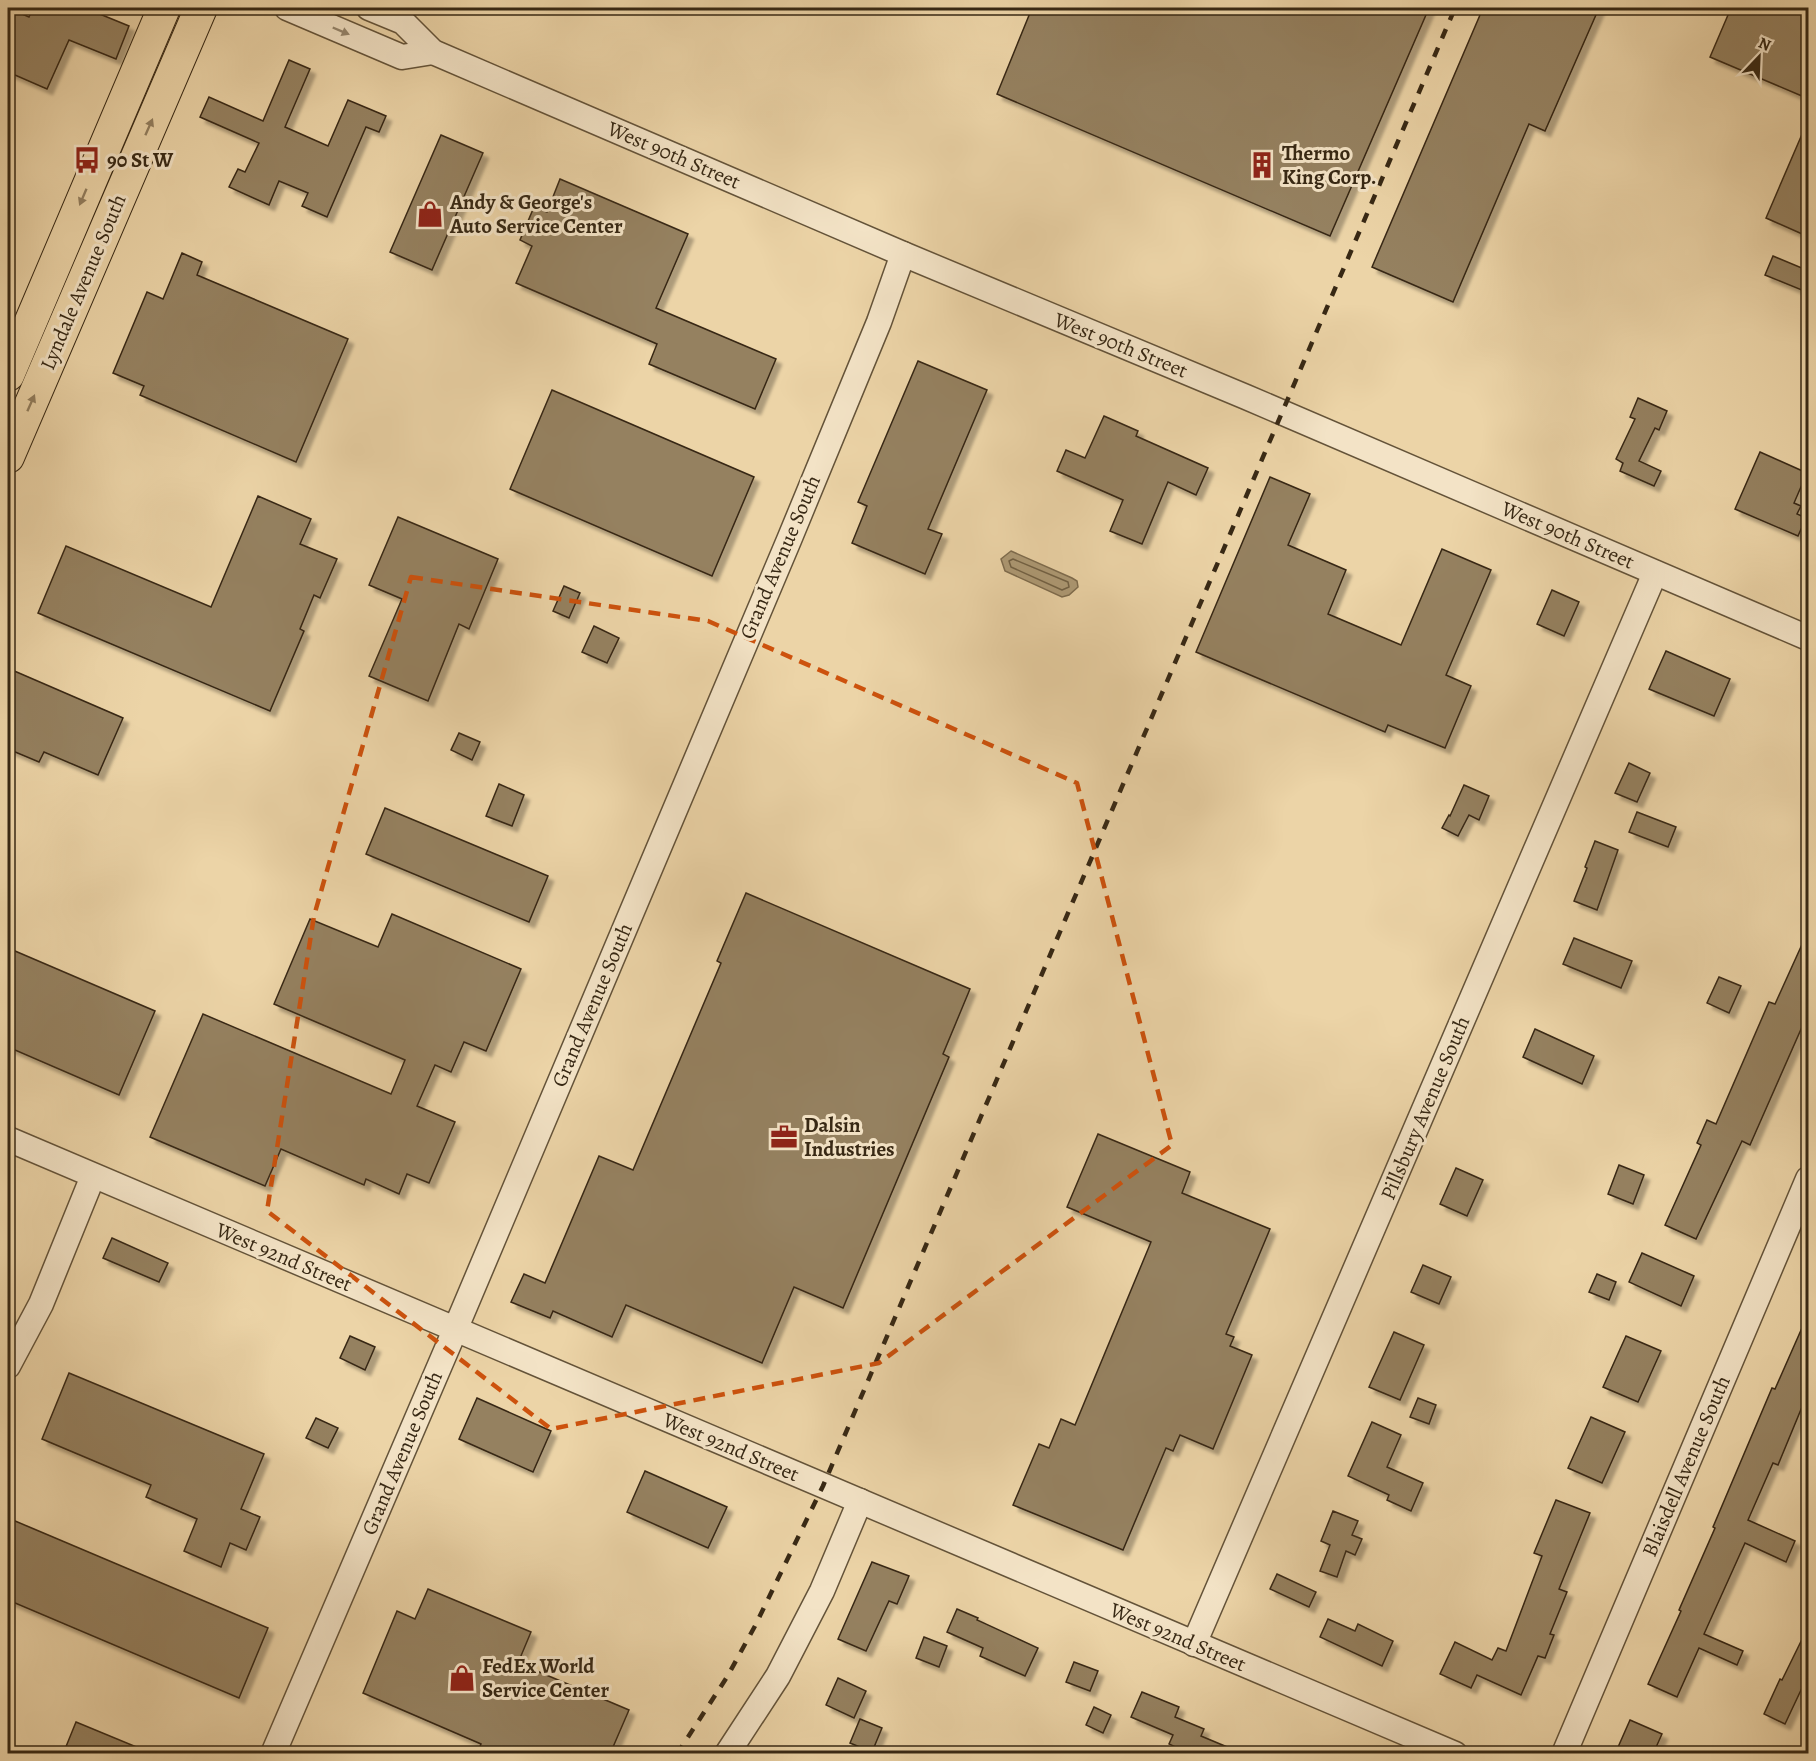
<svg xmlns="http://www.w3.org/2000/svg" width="1816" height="1761" font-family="Alegreya,serif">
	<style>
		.water { fill: #ae9a75; stroke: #7e6c4e; stroke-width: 1.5 }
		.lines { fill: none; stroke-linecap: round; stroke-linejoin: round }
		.shore { stroke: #726144; stroke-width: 1.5 }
		.building { fill: #958160; stroke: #372814; stroke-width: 1.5; filter: url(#shadow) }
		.minor-casing { stroke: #645339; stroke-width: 27 }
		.major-casing { stroke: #372814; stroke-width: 34 }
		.minor { stroke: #f3e3c6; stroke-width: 24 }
		.major { stroke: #ecd4a7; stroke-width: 32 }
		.rail { stroke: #372814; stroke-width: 4.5; stroke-dasharray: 10 10; stroke-linecap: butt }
		.oneway { fill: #95866d }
		.oneway2 { fill: #927e5e }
		.marked { fill: none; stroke: #cd520d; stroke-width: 4.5; stroke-dasharray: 12 8; stroke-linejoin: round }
		.labels { text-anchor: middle; stroke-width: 6; stroke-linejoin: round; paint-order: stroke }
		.poi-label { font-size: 21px; font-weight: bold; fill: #372814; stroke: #f3e3c6; text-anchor: start }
		.street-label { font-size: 21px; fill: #372814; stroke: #f3e3c6 }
	</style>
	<defs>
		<filter id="shadow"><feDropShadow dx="5.5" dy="5.5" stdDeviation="1.5" flood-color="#0004"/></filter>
	</defs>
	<rect width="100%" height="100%" fill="#ecd4a7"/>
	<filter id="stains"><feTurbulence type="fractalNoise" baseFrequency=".00333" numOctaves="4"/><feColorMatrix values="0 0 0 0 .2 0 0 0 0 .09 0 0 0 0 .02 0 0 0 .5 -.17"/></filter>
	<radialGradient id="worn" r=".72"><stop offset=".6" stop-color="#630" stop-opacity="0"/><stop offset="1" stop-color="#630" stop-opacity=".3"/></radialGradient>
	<path class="water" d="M 1011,551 L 1072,578 L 1077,581 L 1078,587 L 1069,595 L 1062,597 L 1005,571 L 1001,559 Z"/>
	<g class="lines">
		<path class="shore" d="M 1013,559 L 1068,582 L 1069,587 L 1062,590 L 1011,567 L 1009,561 Z"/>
	</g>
	<g class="building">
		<path d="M 8,8 L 29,17 L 33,8 L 69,8 L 83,13 L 85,8 L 129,26 L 116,59 L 69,40 L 47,89 L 8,72 Z"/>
		<path d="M 1032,8 L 1429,8 L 1330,236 L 997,94 Z"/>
		<path d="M 1483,8 L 1599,8 L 1545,131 L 1529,124 L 1453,302 L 1372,267 Z"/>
		<path d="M 1731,8 L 1809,8 L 1809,99 L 1710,57 Z"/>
		<path d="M 289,60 L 310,69 L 285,127 L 328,146 L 348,100 L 386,116 L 379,132 L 366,127 L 327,217 L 302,206 L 308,193 L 279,181 L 269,205 L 229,187 L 238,169 L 245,172 L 259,143 L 200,117 L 209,97 L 263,121 Z"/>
		<path d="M 1809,118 L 1809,237 L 1766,218 Z"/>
		<path d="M 441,135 L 483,153 L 432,270 L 390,252 Z"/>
		<path d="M 560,179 L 688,234 L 656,308 L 776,359 L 755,409 L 649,364 L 657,344 L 516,283 L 532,246 L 520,240 L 534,207 L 547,212 Z"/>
		<path d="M 182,253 L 202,262 L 197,275 L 348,339 L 296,462 L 140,395 L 144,386 L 113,373 L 147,292 L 163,299 Z"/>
		<path d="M 1773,256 L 1809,271 L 1809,293 L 1765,275 Z"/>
		<path d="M 918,361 L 987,390 L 928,529 L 942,534 L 925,574 L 852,543 L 867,506 L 858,502 Z"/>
		<path d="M 552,390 L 754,477 L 712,576 L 510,489 Z"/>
		<path d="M 1638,398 L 1667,411 L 1659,430 L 1655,428 L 1639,461 L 1661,471 L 1654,486 L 1620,471 L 1623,463 L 1616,459 L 1635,419 L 1630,417 Z"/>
		<path d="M 1104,416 L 1138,431 L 1136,436 L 1208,468 L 1196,495 L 1168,482 L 1142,544 L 1110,531 L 1123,500 L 1057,471 L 1066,450 L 1085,458 Z"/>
		<path d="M 1760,452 L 1807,473 L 1794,503 L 1801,506 L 1797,514 L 1806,518 L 1798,536 L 1735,509 Z"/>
		<path d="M 1270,477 L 1310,494 L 1288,545 L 1346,570 L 1328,614 L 1401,645 L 1442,549 L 1491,570 L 1446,675 L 1471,686 L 1445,748 L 1388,725 L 1385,732 L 1196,652 Z"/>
		<path d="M 258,496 L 311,519 L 300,544 L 337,559 L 320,598 L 314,595 L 300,629 L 304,631 L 270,711 L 38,613 L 66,546 L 211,607 Z"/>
		<path d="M 398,517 L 498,559 L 469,629 L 459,624 L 428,701 L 369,676 L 402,599 L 369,585 Z"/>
		<path d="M 564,586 L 580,593 L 569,618 L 553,611 Z"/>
		<path d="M 1552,590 L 1579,602 L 1564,636 L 1537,624 Z"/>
		<path d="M 594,626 L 619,638 L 607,663 L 582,652 Z"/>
		<path d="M 1666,651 L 1730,679 L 1714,716 L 1649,689 Z"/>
		<path d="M 12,670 L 123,718 L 98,775 L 44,752 L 39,762 L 8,749 L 8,680 Z"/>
		<path d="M 459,733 L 480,742 L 472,760 L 451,750 Z"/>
		<path d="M 1629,763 L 1650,773 L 1637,802 L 1615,793 Z"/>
		<path d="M 499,784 L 524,795 L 512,826 L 486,816 Z"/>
		<path d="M 1464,785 L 1489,796 L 1479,820 L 1469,815 L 1458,836 L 1442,828 L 1449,815 L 1450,816 Z"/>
		<path d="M 385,808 L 548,876 L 529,922 L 366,854 Z"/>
		<path d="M 1637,812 L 1676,827 L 1668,847 L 1629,832 Z"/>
		<path d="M 1595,841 L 1618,850 L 1597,910 L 1574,901 L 1587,868 L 1585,867 Z"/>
		<path d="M 746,893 L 970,989 L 943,1054 L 949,1057 L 843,1308 L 794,1287 L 762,1363 L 626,1305 L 612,1337 L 553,1311 L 550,1318 L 511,1302 L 524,1274 L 545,1283 L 599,1156 L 633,1170 L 721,963 L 717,961 Z"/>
		<path d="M 392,914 L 521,969 L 486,1051 L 464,1042 L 451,1072 L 435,1065 L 417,1106 L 455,1122 L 429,1183 L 407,1174 L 399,1194 L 366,1179 L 364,1185 L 281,1149 L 265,1186 L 150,1137 L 203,1014 L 391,1094 L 405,1060 L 274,1004 L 310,919 L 378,947 Z"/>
		<path d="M 1809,929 L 1809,1011 L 1750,1145 L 1742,1141 L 1696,1239 L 1665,1225 L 1701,1145 L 1697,1143 L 1707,1120 L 1716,1124 L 1769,1002 L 1775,1004 Z"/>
		<path d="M 1574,938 L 1632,961 L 1621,988 L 1563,964 Z"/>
		<path d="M 8,948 L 155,1011 L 119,1095 L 8,1047 Z"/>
		<path d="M 1719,977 L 1741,986 L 1729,1013 L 1707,1003 Z"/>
		<path d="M 1535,1029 L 1594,1056 L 1582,1084 L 1523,1057 Z"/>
		<path d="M 1098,1134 L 1190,1172 L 1182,1193 L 1270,1229 L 1226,1334 L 1234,1337 L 1230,1346 L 1252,1355 L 1213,1449 L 1180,1435 L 1173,1451 L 1166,1448 L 1123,1550 L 1013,1505 L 1039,1444 L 1049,1448 L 1061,1419 L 1075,1425 L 1151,1242 L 1067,1207 Z"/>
		<path d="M 1619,1165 L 1644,1175 L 1633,1204 L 1608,1194 Z"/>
		<path d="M 1456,1168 L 1483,1180 L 1467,1216 L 1440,1204 Z"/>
		<path d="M 112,1238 L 168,1263 L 159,1282 L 103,1258 Z"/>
		<path d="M 1642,1253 L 1694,1276 L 1681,1306 L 1629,1282 Z"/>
		<path d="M 1423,1265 L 1451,1277 L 1439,1304 L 1411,1292 Z"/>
		<path d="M 1597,1274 L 1616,1282 L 1609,1300 L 1589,1292 Z"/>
		<path d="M 1809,1312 L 1809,1390 L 1778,1465 L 1773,1463 L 1748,1520 L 1795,1541 L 1786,1562 L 1745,1543 L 1704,1634 L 1743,1651 L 1737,1665 L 1699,1648 L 1677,1697 L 1648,1684 L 1681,1611 L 1679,1610 L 1715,1528 L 1713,1527 L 1772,1388 L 1775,1389 Z"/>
		<path d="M 1394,1332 L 1424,1345 L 1400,1400 L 1369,1387 Z"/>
		<path d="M 350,1336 L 375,1347 L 365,1370 L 340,1358 Z"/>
		<path d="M 1626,1336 L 1661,1351 L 1638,1402 L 1603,1387 Z"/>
		<path d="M 69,1373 L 264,1454 L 241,1509 L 260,1517 L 246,1550 L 230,1543 L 221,1567 L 184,1551 L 197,1519 L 146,1497 L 151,1485 L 42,1439 Z"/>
		<path d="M 477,1398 L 551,1431 L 533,1472 L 459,1439 Z"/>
		<path d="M 1418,1398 L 1436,1405 L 1429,1424 L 1410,1417 Z"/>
		<path d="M 1591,1417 L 1625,1432 L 1602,1483 L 1568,1468 Z"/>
		<path d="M 316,1418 L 338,1428 L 328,1448 L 306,1438 Z"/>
		<path d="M 1372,1422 L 1401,1435 L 1387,1467 L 1423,1483 L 1411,1511 L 1387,1500 L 1389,1495 L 1348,1476 Z"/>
		<path d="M 645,1471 L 727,1507 L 708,1548 L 627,1512 Z"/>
		<path d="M 1556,1500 L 1590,1513 L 1559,1589 L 1567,1592 L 1550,1634 L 1554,1635 L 1545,1658 L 1538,1656 L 1521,1695 L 1477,1675 L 1471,1688 L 1440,1674 L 1455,1642 L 1492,1660 L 1498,1648 L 1506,1651 L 1542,1556 L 1534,1553 Z"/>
		<path d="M 1333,1511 L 1358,1521 L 1352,1535 L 1362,1539 L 1355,1555 L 1346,1551 L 1337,1577 L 1320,1571 L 1330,1545 L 1321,1541 Z"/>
		<path d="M 8,1518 L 268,1628 L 239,1698 L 8,1600 Z"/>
		<path d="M 872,1562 L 909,1576 L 897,1604 L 889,1601 L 866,1651 L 838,1639 Z"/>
		<path d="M 1277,1574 L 1316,1592 L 1309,1607 L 1270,1589 Z"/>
		<path d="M 428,1589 L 531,1632 L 518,1663 L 629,1710 L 610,1754 L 477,1754 L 481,1744 L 363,1693 L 397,1611 L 415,1619 Z"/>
		<path d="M 957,1609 L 978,1618 L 977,1620 L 1038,1648 L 1025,1676 L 980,1656 L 983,1648 L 947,1632 Z"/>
		<path d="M 1328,1619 L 1355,1631 L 1358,1624 L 1393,1641 L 1382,1666 L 1320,1637 Z"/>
		<path d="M 1809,1625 L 1809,1673 L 1785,1724 L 1764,1714 L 1780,1679 L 1782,1680 Z"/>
		<path d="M 924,1637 L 947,1646 L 939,1667 L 916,1658 Z"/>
		<path d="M 1074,1662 L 1098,1671 L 1090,1691 L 1066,1682 Z"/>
		<path d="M 838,1678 L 866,1691 L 854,1718 L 826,1705 Z"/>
		<path d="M 1142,1692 L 1179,1707 L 1175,1717 L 1204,1729 L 1201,1736 L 1244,1754 L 1190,1754 L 1169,1744 L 1173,1735 L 1131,1717 Z"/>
		<path d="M 1094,1707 L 1111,1715 L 1103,1733 L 1086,1725 Z"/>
		<path d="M 860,1719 L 882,1728 L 872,1752 L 850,1743 Z"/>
		<path d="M 1630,1720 L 1662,1734 L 1653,1754 L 1615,1754 Z"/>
		<path d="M 76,1722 L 151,1753 L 151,1754 L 63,1754 Z"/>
	</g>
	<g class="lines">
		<defs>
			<g id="minor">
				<path d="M 287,8 L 402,57 L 433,52"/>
				<path d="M 369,8 L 403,22 L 433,52 L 903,254 L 1246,397 L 1808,638"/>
				<path d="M 8,1139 L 1455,1754"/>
				<path d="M 8,1366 L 41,1304 L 93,1176"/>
				<path d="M 1194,1644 L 1655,573"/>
				<path d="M 273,1754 L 455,1330 L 789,540 L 879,322 L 903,254"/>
				<path d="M 727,1754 L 778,1676 L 822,1591 L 860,1501"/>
				<path d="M 1564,1754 L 1808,1179"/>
			</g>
			<g id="major">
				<path d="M 8,375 L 164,8"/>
				<path d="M 8,457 L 201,8"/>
			</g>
		</defs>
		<use href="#minor" class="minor-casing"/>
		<use href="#major" class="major-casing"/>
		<use href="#minor" class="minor"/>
		<use href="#major" class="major"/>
		<path class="rail" d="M 677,1754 L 727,1677 L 755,1626 L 823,1486 L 1455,8"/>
	</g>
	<defs><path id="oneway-solid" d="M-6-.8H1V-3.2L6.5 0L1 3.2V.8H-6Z" transform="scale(1.5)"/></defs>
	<use class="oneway" href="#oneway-solid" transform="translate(341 31) rotate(23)"/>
	<g class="oneway2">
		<use href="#oneway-solid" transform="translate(149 127) rotate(-66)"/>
		<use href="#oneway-solid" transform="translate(83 197) rotate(113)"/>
		<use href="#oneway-solid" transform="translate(31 403) rotate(-66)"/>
	</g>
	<path class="marked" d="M 411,577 L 708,621 L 1077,783 L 1172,1145 L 879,1363 L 551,1429 L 267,1211 L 314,916 Z"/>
	<defs>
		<symbol id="bus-bare" viewBox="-9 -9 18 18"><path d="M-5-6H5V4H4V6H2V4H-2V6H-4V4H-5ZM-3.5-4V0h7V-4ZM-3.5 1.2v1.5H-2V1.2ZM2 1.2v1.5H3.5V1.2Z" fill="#8f2418" stroke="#f3e3c6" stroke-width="2.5" paint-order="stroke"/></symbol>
		<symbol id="building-bare" viewBox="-9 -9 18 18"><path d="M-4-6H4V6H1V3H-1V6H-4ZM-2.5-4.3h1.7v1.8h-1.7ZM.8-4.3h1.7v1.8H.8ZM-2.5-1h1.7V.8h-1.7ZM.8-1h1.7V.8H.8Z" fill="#8f2418" stroke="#f3e3c6" stroke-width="2.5" paint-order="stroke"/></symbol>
		<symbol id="shop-bare" viewBox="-9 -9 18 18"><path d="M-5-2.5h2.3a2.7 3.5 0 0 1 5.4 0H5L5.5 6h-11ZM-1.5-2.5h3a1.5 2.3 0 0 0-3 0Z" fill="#8f2418" stroke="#f3e3c6" stroke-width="2.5" paint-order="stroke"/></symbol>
		<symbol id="office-bare" viewBox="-9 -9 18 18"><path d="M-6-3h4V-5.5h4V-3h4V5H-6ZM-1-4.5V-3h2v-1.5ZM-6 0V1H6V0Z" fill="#8f2418" stroke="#f3e3c6" stroke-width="2.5" paint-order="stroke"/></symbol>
	</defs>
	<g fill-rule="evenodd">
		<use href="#bus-bare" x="68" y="141" width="38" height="38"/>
		<use href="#building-bare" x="1243" y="146" width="38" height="38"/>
		<use href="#shop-bare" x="411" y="195" width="38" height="38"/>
		<use href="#office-bare" x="765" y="1118" width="38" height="38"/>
		<use href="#shop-bare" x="443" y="1659" width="38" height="38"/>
	</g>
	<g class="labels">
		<g class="poi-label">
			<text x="1282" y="160">Thermo<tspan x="1282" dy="24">King Corp.</tspan></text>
			<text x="107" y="167">90 St W</text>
			<text x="450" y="209">Andy &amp; George's<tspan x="450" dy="24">Auto Service Center</tspan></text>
			<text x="804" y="1132">Dalsin<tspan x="804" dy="24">Industries</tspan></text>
			<text x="482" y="1673">FedEx World<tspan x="482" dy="24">Service Center</tspan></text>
		</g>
		<g class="street-label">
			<text transform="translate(674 155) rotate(23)" y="7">West 90th Street</text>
			<text transform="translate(83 282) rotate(-67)" y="7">Lyndale Avenue South</text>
			<text transform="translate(1121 345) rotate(22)" y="7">West 90th Street</text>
			<text transform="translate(1568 535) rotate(23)" y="7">West 90th Street</text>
			<text transform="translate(780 557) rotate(-67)" y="7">Grand Avenue South</text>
			<text transform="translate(592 1005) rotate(-67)" y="7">Grand Avenue South</text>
			<text transform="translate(1425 1108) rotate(-67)" y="7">Pillsbury Avenue South</text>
			<text transform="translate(284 1257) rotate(23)" y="7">West 92nd Street</text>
			<text transform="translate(731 1447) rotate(23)" y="7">West 92nd Street</text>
			<text transform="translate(402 1453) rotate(-67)" y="7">Grand Avenue South</text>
			<text transform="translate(1686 1466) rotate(-67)" y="7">Blaisdell Avenue South</text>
			<text transform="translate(1178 1637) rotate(23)" y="7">West 92nd Street</text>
		</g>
	</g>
	<rect width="1816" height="1761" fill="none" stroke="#ecd4a7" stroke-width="30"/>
	<rect x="9" y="9" width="1798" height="1743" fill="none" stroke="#372814" stroke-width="3"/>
	<rect x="15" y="15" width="1786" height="1731" fill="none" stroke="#372814" stroke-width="1.5"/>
	<g transform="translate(1759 57) rotate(23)" stroke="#f3e3c6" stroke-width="4.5" paint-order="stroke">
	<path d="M0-4.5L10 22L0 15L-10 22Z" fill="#372814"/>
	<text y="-9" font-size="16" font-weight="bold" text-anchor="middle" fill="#372814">N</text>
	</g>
	<rect width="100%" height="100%" filter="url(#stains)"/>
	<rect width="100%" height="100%" fill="url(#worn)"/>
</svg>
